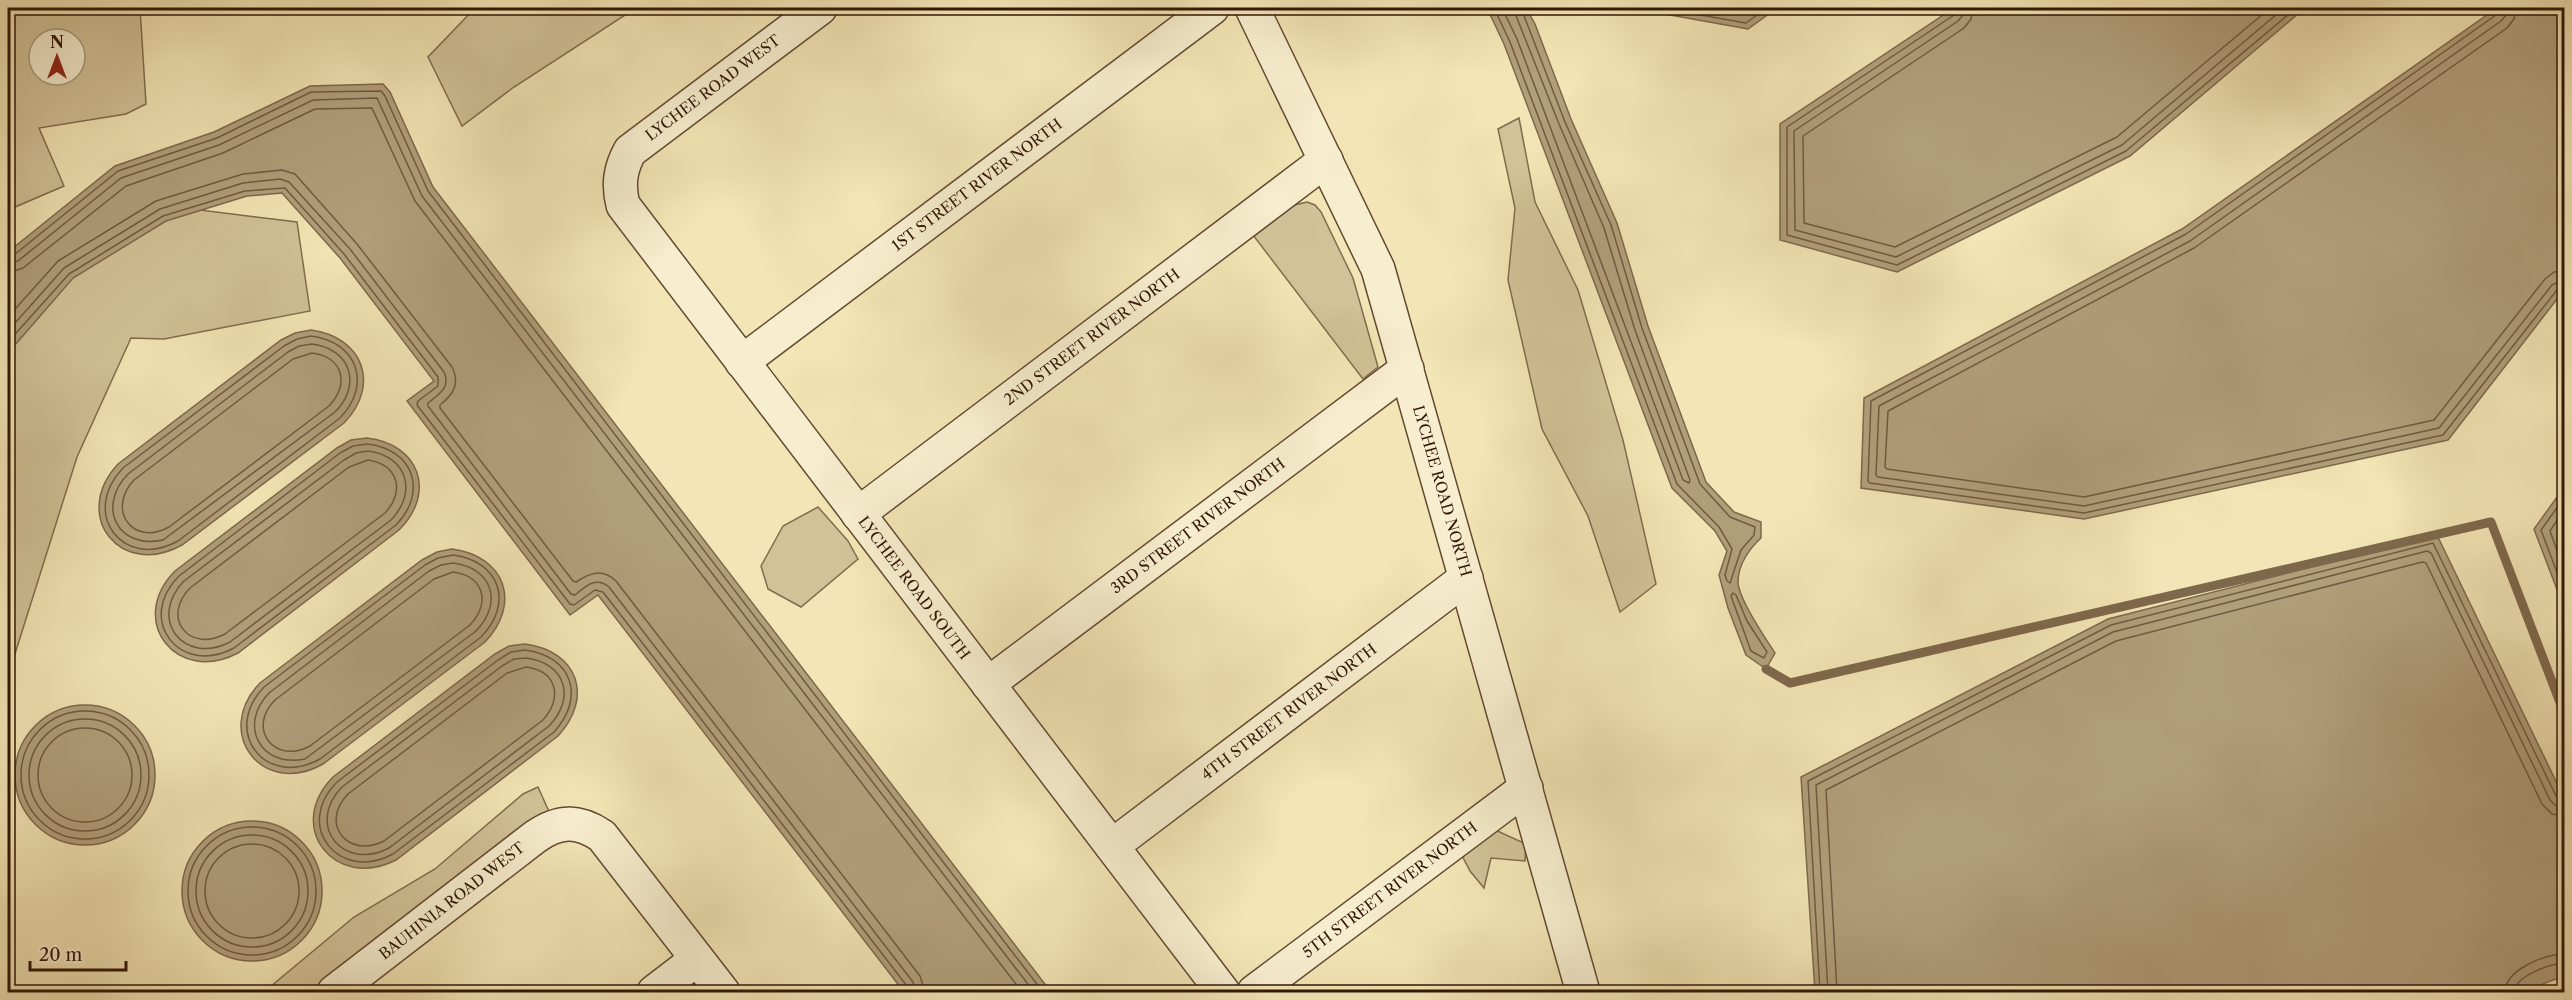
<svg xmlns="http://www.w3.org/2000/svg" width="2572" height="1000" font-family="'Libre Caslon Text',serif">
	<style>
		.green { fill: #d2c297; stroke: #826c4e; stroke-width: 1.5; fill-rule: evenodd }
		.water { fill: #b19f7a; stroke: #7e684c; stroke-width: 1.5 }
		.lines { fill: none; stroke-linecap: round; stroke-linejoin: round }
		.shore { stroke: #715a40; stroke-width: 1.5 }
		.stream { stroke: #7e684c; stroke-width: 9 }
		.minor-casing { stroke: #624a32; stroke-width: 36 }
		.minor { stroke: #f7eecf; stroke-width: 33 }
		.labels { text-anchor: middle; stroke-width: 4.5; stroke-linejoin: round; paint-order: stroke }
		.street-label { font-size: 15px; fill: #311606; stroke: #f7eecf }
	</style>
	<rect width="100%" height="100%" fill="#f3e5b5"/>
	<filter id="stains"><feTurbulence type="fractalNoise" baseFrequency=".00333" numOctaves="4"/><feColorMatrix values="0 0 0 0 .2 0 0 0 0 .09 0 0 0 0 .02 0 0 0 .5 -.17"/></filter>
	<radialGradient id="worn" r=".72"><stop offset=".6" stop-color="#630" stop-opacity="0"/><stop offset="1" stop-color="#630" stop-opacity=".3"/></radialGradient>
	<g class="green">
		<path d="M 8,8 L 140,8 L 146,104 L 126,114 L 39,128 L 64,186 L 8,210 ZM 39,39 L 75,39 L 75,75 L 39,75 Z"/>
		<path d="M 475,8 L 636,8 L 514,87 L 462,126 L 428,57 Z"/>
		<path d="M 1519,118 L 1535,202 L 1578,290 L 1623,440 L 1656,584 L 1620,612 L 1588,516 L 1542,429 L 1508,280 L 1515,208 L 1498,129 Z"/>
		<path d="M 120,200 L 297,222 L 310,311 L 164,339 L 131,338 L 77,457 L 8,676 L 8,292 Z"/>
		<path d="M 1307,202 L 1315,205 L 1321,212 L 1353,278 L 1378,367 L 1363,379 L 1253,235 L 1290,206 Z"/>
		<path d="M 818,507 L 848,541 L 858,559 L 801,607 L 768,589 L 761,566 L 783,526 Z"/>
		<path d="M 538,787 L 551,816 L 374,940 L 314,992 L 264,992 L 354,917 L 435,869 L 523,794 Z"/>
		<path d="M 1480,823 L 1526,844 L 1525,861 L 1491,858 L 1484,888 L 1470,871 L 1456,844 Z"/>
	</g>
	<g class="water">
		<path d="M 1487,8 L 1526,8 L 1535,24 L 1571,119 L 1617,223 L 1648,326 L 1706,482 L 1734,512 L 1761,522 L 1761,538 C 1749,549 1738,565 1738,582 C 1738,598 1765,638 1775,653 L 1766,669 L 1746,655 L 1728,608 L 1719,575 L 1727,551 L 1715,531 L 1672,488 L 1504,44 Z"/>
		<path d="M 1631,8 L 1777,8 L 1748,29 Z"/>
		<path d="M 1954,8 L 2305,8 L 2130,156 L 1897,272 L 1780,240 L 1780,124 Z"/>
		<path d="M 2497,8 L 2564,8 L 2564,290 L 2448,440 L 2084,519 L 1861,488 L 1864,398 L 2182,229 Z"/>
		<path d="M 383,84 L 390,92 L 433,187 L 1051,992 L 904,992 L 598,595 L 570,615 L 407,401 L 434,381 L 340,258 L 282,193 L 247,196 L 166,221 L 73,278 L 8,353 L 8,252 L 115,166 L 214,132 L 310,86 Z"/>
		<path d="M 311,330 C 363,337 381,385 344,423 L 182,545 C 121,579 70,516 118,464 L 281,340 L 295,333 Z"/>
		<path d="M 367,438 C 419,444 437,492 399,530 L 238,653 C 177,685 126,621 175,571 L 337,448 L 351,440 Z"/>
		<path d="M 2564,492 L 2564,608 L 2534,529 L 2560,493 Z"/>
		<path d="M 2437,535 L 2564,798 L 2564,976 L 2521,992 L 1815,992 L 1801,777 L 2108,619 Z"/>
		<path d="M 452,549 C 505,556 522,603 485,642 L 323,764 C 263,798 212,733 260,683 L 422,560 L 437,552 Z"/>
		<path d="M 525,644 C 578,651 594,697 558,736 L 396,860 C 335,891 284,827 333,777 L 495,654 L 509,646 Z"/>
		<circle cx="85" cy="775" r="70"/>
		<circle cx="252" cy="891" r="70"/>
	</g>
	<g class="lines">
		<g class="shore">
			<path d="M 1494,8 L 1510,42 L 1677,484 L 1719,527 L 1732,549 L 1725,575 L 1727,581 L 1730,583 L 1741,550 L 1754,535 L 1755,527 L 1730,517 L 1700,484 L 1642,328 L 1611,225 L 1565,122 L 1521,8"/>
			<path d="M 1502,8 L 1517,39 L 1683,480 L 1689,483 L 1690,480 L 1635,330 L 1604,228 L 1559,124 L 1513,8"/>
			<path d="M 1661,8 L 1746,23 L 1767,8"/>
			<path d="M 1957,8 L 1954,15 L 1787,127 L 1787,235 L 1897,265 L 2126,151 L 2296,8"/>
			<path d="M 1964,8 L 1963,15 L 1958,21 L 1794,131 L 1795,230 L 1896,257 L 2122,145 L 2284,8"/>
			<path d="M 1973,8 L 1971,19 L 1964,28 L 1803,136 L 1804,223 L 1895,247 L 2117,137 L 2270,8"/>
			<path d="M 2499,8 L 2496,15 L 2186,234 L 1871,401 L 1868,481 L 1870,483 L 2084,513 L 2443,435 L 2557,290 L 2564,287"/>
			<path d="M 2507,8 L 2506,15 L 2501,21 L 2190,241 L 1879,406 L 1876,475 L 1878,477 L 2084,506 L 2439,428 L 2552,285 L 2564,280"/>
			<path d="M 2516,8 L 2514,19 L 2507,28 L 2194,248 L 1888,411 L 1885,467 L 1887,469 L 2084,497 L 2434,420 L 2545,279 L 2554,272 L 2564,271"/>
			<path d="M 8,256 L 14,255 L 118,171 L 217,138 L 311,92 L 381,91 L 385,96 L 428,191 L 1043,992"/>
			<path d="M 8,264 L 18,261 L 121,178 L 219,145 L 313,100 L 377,98 L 422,196 L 1034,992"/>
			<path d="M 8,273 L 23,268 L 126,186 L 223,153 L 315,109 L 372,108 L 415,201 L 1022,992"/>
			<path d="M 8,317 L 58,261 L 156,201 L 243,174 L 282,170 L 295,174 L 357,244 L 452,367 C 460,383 454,394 440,405 L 440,408 L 573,581 L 576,582 C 590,573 602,568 616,581 L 920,976 L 925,992"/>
			<path d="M 8,331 L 64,268 L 160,209 L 243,183 L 280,179 L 289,182 L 350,249 L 444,372 C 451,388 439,394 428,403 L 428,406 L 571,594 L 575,595 C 586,586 596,576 609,587 L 913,982 L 916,992"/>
			<path d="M 311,336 C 358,342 372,385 340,418 L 178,541 C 124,571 79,514 123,468 L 284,346 L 297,339 Z"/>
			<path d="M 8,342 L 69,274 L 163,216 L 245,191 L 285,188 L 344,254 L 438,377 L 438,386 L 418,401 L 417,405 L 570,604 L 574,605 L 595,590 L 603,592 L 907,986 L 908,992"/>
			<path d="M 312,344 C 351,349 362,385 335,412 L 163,540 C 118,550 96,507 128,474 L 288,352 L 299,346 Z"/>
			<path d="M 312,353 C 343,357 350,384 329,406 L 169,527 C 133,547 106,510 134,480 L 293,359 Z"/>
			<path d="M 367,444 C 414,449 428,492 396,525 L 234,648 C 180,677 135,620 179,576 L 340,453 L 353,446 Z"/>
			<path d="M 368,451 C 407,456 418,492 391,520 L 230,642 C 184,666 147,619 184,581 L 344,460 L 356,453 Z"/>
			<path d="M 368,460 C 399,465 405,492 385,513 L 225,634 C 189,653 161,618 190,588 L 349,467 Z"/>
			<path d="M 2564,498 L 2541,530 L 2564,591"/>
			<path d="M 2564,510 L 2550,531 L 2564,570"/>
			<path d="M 453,555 C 500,561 514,603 481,637 L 320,759 C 266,789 221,732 264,687 L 425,565 L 438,558 Z"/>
			<path d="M 453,563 C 493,568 503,603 476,631 L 305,759 C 260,768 238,725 269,693 L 429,571 L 441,565 Z"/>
			<path d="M 453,572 C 484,576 491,603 470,625 L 310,746 C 275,765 246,729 275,700 L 434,579 Z"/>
			<path d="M 1733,593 L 1736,595 L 1747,621 L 1767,652 L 1764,658 L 1751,651 L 1731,596 Z"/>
			<path d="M 525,650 C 572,656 586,697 554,732 L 393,854 C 339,883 293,826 337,782 L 498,660 L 511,652 Z"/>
			<path d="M 526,658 C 566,663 576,698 549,726 L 389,848 C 343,872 305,825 342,787 L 502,666 L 514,659 Z"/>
			<path d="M 526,667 C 557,671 563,698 543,720 L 384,841 C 348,859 319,824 348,794 L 507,673 Z"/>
			<circle cx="85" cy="775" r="64"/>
			<circle cx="85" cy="775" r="56"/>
			<circle cx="85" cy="775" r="47"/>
			<circle cx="252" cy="891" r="64"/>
			<circle cx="252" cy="891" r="56"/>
			<circle cx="252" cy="891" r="47"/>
			<path d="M 1820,992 L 1808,781 L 2111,625 L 2433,543 L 2556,796 L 2564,800"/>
			<path d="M 1828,992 L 1816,785 L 2113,632 L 2427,551 L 2431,553 L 2550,800 L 2556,806 L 2564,807"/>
			<path d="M 1837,992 L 1826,790 L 2116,641 L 2422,562 L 2426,563 L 2542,804 L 2552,814 L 2564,816"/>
			<path d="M 2505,992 C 2506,969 2544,955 2564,954"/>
			<path d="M 2514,992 C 2515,976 2550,964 2564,963"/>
		</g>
		<path class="stream" d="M 1766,669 L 1790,683 L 2491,522 L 2564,713"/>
		<defs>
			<g id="minor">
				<path d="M 820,8 L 630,151 C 620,169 618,185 623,205 L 1223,992"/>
				<path d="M 1252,8 L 1378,269 L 1583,992"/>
				<path d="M 742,362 L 1212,8"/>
				<path d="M 858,514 L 1326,160"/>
				<path d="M 988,684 L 1407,369"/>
				<path d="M 1112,846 L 1466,578"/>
				<path d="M 334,992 L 535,837 C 559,820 578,820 602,836 L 723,992"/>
				<path d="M 654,992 L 697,959"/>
				<path d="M 1254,992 L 1526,788"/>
			</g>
		</defs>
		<use href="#minor" class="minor-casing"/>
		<use href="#minor" class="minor"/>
	</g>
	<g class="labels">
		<g class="street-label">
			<text transform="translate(713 88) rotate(-37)" y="5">LYCHEE ROAD WEST</text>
			<text transform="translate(977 185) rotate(-37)" y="5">1ST STREET RIVER NORTH</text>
			<text transform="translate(1092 337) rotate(-37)" y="5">2ND STREET RIVER NORTH</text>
			<text transform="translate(1442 491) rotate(74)" y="5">LYCHEE ROAD NORTH</text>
			<text transform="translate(1198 526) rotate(-37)" y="5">3RD STREET RIVER NORTH</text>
			<text transform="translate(914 588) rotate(53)" y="5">LYCHEE ROAD SOUTH</text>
			<text transform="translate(1289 712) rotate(-37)" y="5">4TH STREET RIVER NORTH</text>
			<text transform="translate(1390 890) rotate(-37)" y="5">5TH STREET RIVER NORTH</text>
			<text transform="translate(452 901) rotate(-38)" y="5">BAUHINIA ROAD WEST</text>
		</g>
	</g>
	<rect width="2572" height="1000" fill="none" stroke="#f3e5b5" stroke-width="30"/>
	<rect x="9" y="9" width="2554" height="982" fill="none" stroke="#311606" stroke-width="3"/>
	<rect x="15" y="15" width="2542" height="970" fill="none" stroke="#311606" stroke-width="1.5"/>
	<g transform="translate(57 57)"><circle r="28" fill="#f7eecf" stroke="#a8987f" stroke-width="1.5"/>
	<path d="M0-4.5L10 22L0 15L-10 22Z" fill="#8f2418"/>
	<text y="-9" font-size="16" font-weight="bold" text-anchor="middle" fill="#311606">N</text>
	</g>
	<path d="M30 961v9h96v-9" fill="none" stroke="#311606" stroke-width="3"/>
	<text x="39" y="961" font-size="18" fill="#311606" stroke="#f7eecf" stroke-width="4.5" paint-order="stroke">20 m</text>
	<rect width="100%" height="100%" filter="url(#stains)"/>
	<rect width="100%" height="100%" fill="url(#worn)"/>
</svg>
